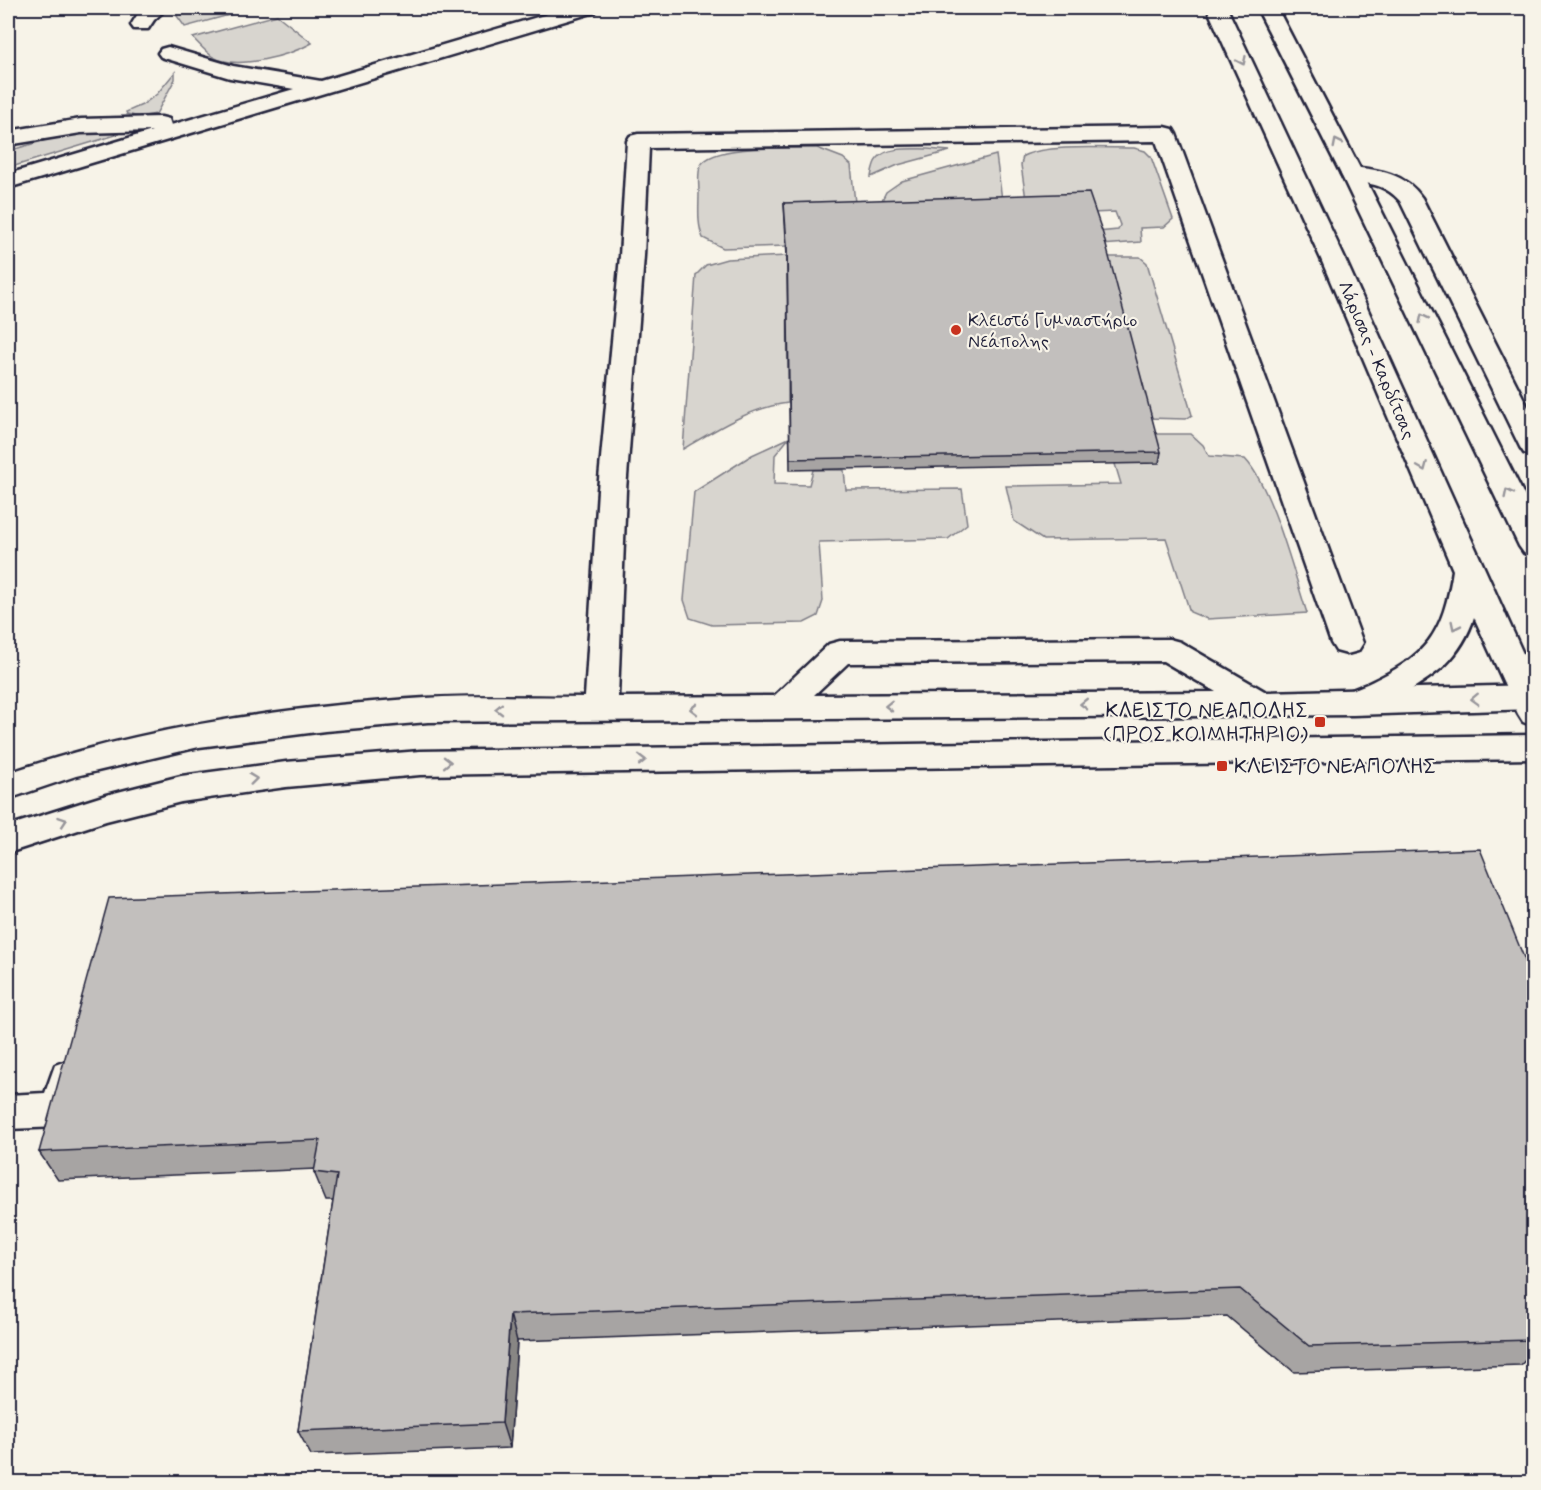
<svg xmlns="http://www.w3.org/2000/svg" width="1541" height="1490" font-family="Mynerve,sans-serif">
	<style>
		.green { fill: #d8d5cf; stroke: #7d7c85; stroke-width: 1.5 }
		.lines { fill: none; stroke-linecap: round; stroke-linejoin: round }
		.minor-casing { stroke: #22223b; stroke-width: 5 }
		.major-casing { stroke: #22223b; stroke-width: 5 }
		.minor { fill: #f7f3e8; fill-rule: evenodd }
		.major { fill: #f7f3e8; fill-rule: evenodd }
		.wall { fill: #a7a4a3; stroke: #22223b; stroke-width: 1.5 }
		.shaded-wall { fill: #888684; stroke: #22223b; stroke-width: 1.5 }
		.building { fill: #c2bfbd; stroke: #22223b; stroke-width: 1.5 }
		.oneway { stroke: #97959a }
		.poi-dot { fill: #c8321e; stroke: #f7f3e8; stroke-width: 2 }
		.labels { text-anchor: middle; stroke-width: 4.5; stroke-linejoin: round; paint-order: stroke }
		.far-poi-label { font-size: 18px; fill: #22223b; stroke: #f7f3e8; text-anchor: start }
		.far-street-label { font-size: 18px; fill: #22223b; stroke: #f7f3e8 }
		.poi-label { font-size: 21px; fill: #22223b; stroke: #f7f3e8; text-anchor: end }
	</style>
	<rect width="100%" height="100%" fill="#f7f3e8"/>
	<filter id="ink" filterUnits="userSpaceOnUse"><feTurbulence type="fractalNoise" baseFrequency=".0167" numOctaves="2"/><feDisplacementMap in="SourceGraphic" scale="12" xChannelSelector="R" yChannelSelector="G"/><feConvolveMatrix kernelMatrix="1 2 1 2 8 2 1 2 1" color-interpolation-filters="sRGB"/></filter>
	<g filter="url(#ink)">
		<g class="green">
			<path d="M 179,8 L 255,8 L 185,27 L 177,16 L 176,10 Z"/>
			<path d="M 277,15 L 312,43 C 291,55 236,71 213,57 C 206,52 199,44 193,38 Z"/>
			<path d="M 175,72 L 175,79 L 156,114 L 139,117 L 127,114 L 126,112 L 142,105 L 157,94 Z"/>
			<path d="M 73,132 L 119,134 L 8,168 L 8,151 Z"/>
			<path d="M 817,148 L 843,158 L 851,165 L 856,212 L 787,246 L 723,248 L 703,238 C 697,224 699,208 699,193 C 699,184 697,172 701,165 C 714,143 793,149 817,148 Z"/>
			<path d="M 1134,148 L 1145,151 L 1151,157 L 1173,219 L 1164,227 L 1140,228 L 1141,242 L 1101,245 L 1097,232 L 1118,230 L 1120,225 L 1115,212 L 1090,213 L 1027,206 L 1021,165 L 1023,156 C 1046,144 1106,148 1134,148 Z"/>
			<path d="M 928,149 L 950,151 L 898,165 L 871,177 C 872,172 873,163 877,159 C 886,146 913,149 928,149 Z"/>
			<path d="M 996,155 L 1003,207 L 878,208 L 886,192 L 902,181 Z"/>
			<path d="M 787,256 L 788,403 C 749,408 717,429 683,449 L 696,275 L 706,265 L 727,259 Z"/>
			<path d="M 1105,257 L 1140,257 L 1147,263 L 1192,415 L 1186,419 L 1146,418 Z"/>
			<path d="M 1151,434 L 1191,434 L 1203,445 L 1209,456 L 1245,459 C 1272,487 1294,574 1307,613 L 1207,619 L 1190,612 L 1166,538 L 1043,540 L 1014,521 L 1006,486 L 1121,484 L 1115,464 Z"/>
			<path d="M 789,438 L 775,455 L 774,484 L 809,485 L 813,470 L 844,470 L 846,490 L 962,489 L 967,524 L 948,539 L 819,542 L 823,601 L 818,616 L 804,623 L 712,625 L 690,618 L 684,600 L 694,492 L 752,455 Z"/>
		</g>
		<g class="lines">
			<defs>
				<g id="minor">
					<path d="M 145,8 L 167,8 L 154,20 L 148,29 L 134,29 L 131,25 L 139,12 Z"/>
					<path d="M 568,8 L 598,8 L 595,12 L 8,188 L 8,174 L 152,131 L 81,133 L 8,145 L 8,131 L 81,119 L 161,117 L 169,119 L 171,125 L 294,89 L 230,78 L 161,57 L 158,53 L 161,49 L 168,47 L 233,66 L 321,81 Z"/>
					<path d="M 1165,127 L 1173,129 L 1176,134 L 1363,643 L 1358,651 L 1347,654 L 1336,651 L 1331,643 L 1156,141 L 649,148 L 644,256 L 626,490 L 618,697 L 774,696 L 829,644 L 840,641 L 1169,639 L 1180,642 L 1266,692 L 1534,685 L 1534,709 L 1353,715 L 428,722 L 325,731 L 199,747 L 76,776 L 8,799 L 8,773 C 143,727 284,707 426,698 C 479,695 533,697 585,697 L 598,490 L 620,256 L 627,141 L 630,136 L 638,134 ZM 1163,661 L 1216,692 L 814,695 L 848,663 Z"/>
					<path d="M 1352,167 C 1380,170 1405,173 1422,198 L 1534,419 L 1534,456 L 1524,453 L 1520,447 L 1400,201 C 1383,182 1366,184 1344,179 L 1341,174 L 1344,169 Z"/>
					<path d="M 1534,735 L 1534,759 L 420,775 L 286,787 L 181,802 L 106,821 L 8,853 L 8,826 L 106,795 L 181,776 L 286,762 L 420,751 Z"/>
					<path d="M 69,1060 L 83,1065 L 88,1077 L 74,1122 L 60,1127 L 8,1129 L 8,1095 L 45,1093 L 55,1065 Z"/>
				</g>
				<g id="major">
					<path d="M 1207,8 L 1227,8 L 1345,259 L 1534,678 L 1534,726 L 1523,722 L 1518,714 L 1474,617 C 1469,634 1458,652 1445,665 C 1428,681 1379,711 1355,714 C 1351,715 1346,713 1342,711 L 1337,703 C 1344,691 1355,689 1367,684 C 1427,656 1443,635 1453,570 L 1321,259 Z"/>
					<path d="M 1257,8 L 1277,8 L 1363,174 L 1534,515 L 1534,556 L 1524,553 L 1519,546 L 1341,174 Z"/>
				</g>
			</defs>
			<use href="#minor" class="minor-casing"/>
			<use href="#major" class="major-casing"/>
			<use href="#minor" class="minor"/>
			<use href="#major" class="major"/>
		</g>
		<g class="wall">
			<path d="M 784,203 L 1161,452 L 1159,463 L 790,470 L 787,256 Z"/>
			<path d="M 1533,980 L 1533,1351 L 1521,1365 L 1294,1372 L 1227,1316 L 517,1341 L 510,1448 L 311,1455 L 298,1431 L 333,1201 L 326,1201 L 314,1172 L 315,1169 L 58,1180 L 39,1152 Z"/>
		</g>
		<path class="shaded-wall" d="M 510,1314 L 517,1341 L 510,1448 L 502,1423 Z"/>
		<g class="building">
			<path d="M 1089,193 L 1103,234 L 1161,452 L 790,459 L 787,245 L 784,203 Z"/>
			<path d="M 1480,849 L 1533,980 L 1533,1340 L 1309,1346 L 1240,1289 L 510,1314 L 502,1423 L 298,1431 L 337,1175 L 314,1172 L 320,1140 L 39,1152 L 109,898 Z"/>
		</g>
		<defs><path id="oneway-chevron" d="M-2-3.5L2.5 0L-2 3.5" fill="none" stroke-width="1.6" stroke-linecap="round" stroke-linejoin="round" transform="scale(1.5)"/></defs>
		<g class="oneway">
			<use href="#oneway-chevron" transform="translate(1242 61) rotate(65)"/>
			<use href="#oneway-chevron" transform="translate(1337 143) rotate(-117)"/>
			<use href="#oneway-chevron" transform="translate(1423 318) rotate(-116)"/>
			<use href="#oneway-chevron" transform="translate(1423 467) rotate(67)"/>
			<use href="#oneway-chevron" transform="translate(1508 493) rotate(-116)"/>
			<use href="#oneway-chevron" transform="translate(1455 626) rotate(116)"/>
			<use href="#oneway-chevron" transform="translate(1475 699) rotate(178)"/>
			<use href="#oneway-chevron" transform="translate(1084 704) rotate(179)"/>
			<use href="#oneway-chevron" transform="translate(889 706) rotate(179)"/>
			<use href="#oneway-chevron" transform="translate(499 709) rotate(179)"/>
			<use href="#oneway-chevron" transform="translate(694 709) rotate(-180)"/>
			<use href="#oneway-chevron" transform="translate(642 760) rotate(-1)"/>
			<use href="#oneway-chevron" transform="translate(447 762) rotate(-1)"/>
			<use href="#oneway-chevron" transform="translate(253 779) rotate(-7)"/>
			<use href="#oneway-chevron" transform="translate(63 821) rotate(-19)"/>
		</g>
	</g>
	<g class="poi-dot">
		<circle cx="956" cy="330" r="6"/>
		<rect x="1314" y="716" width="12" height="12" rx="3"/>
		<rect x="1216" y="760" width="12" height="12" rx="3"/>
	</g>
	<g class="labels">
		<g class="far-poi-label">
			<text x="968" y="326">Κλειστό Γυμναστήριο<tspan x="968" dy="21">Νεάπολης</tspan></text>
		</g>
		<g class="far-street-label">
			<text transform="translate(1377 360) rotate(67)" y="6">Λάρισας - Καρδίτσας</text>
		</g>
		<g class="poi-label">
			<text x="1308" y="717">ΚΛΕΙΣΤΟ ΝΕΑΠΟΛΗΣ<tspan x="1308" dy="24">(ΠΡΟΣ ΚΟΙΜΗΤΗΡΙΟ)</tspan></text>
			<text x="1234" y="773" text-anchor="start">ΚΛΕΙΣΤΟ ΝΕΑΠΟΛΗΣ</text>
		</g>
	</g>
	<rect width="1541" height="1490" fill="none" stroke="#f7f3e8" stroke-width="30"/>
	<rect x="15" y="15" width="1511" height="1460" fill="none" stroke="#22223b" stroke-width="2" filter="url(#ink)"/>
</svg>
